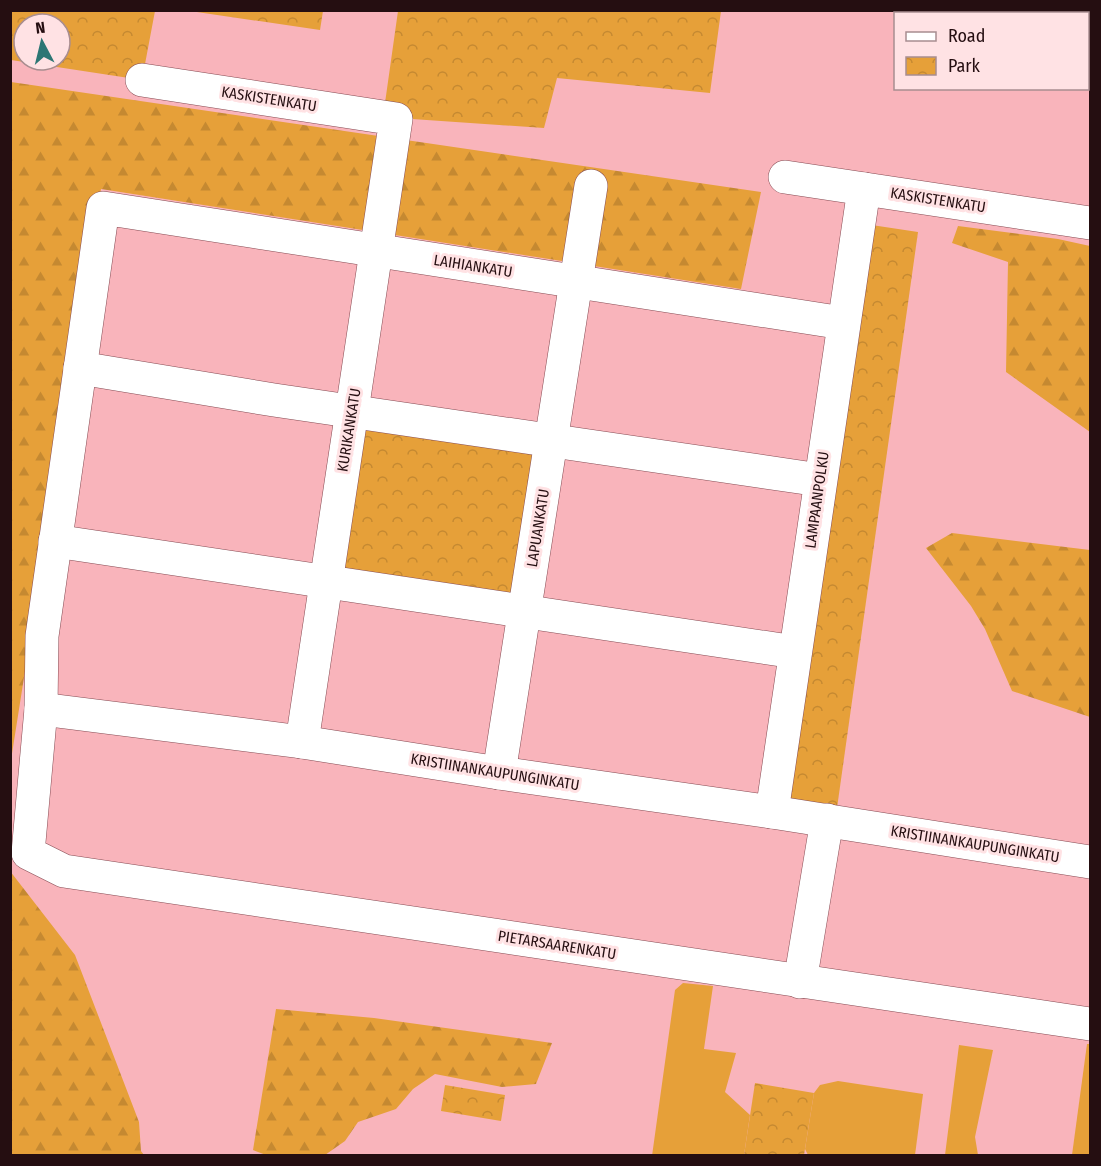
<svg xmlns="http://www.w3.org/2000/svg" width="1101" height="1166" font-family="'Fira Sans Condensed',sans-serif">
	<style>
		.green { fill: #e6a039 }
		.forest { fill: url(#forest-firs) }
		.park { fill: url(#park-crowns); fill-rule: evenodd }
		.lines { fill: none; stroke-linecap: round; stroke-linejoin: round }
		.minor-casing { stroke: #864b53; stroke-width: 34 }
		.minor { stroke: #fff; stroke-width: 33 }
		.labels { text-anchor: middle; stroke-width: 6; stroke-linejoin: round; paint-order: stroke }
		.street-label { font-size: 15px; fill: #250e11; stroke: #ffe2e4 }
	</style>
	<defs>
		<pattern id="forest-firs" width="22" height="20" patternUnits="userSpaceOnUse" patternTransform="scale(1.5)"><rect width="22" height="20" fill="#e6a039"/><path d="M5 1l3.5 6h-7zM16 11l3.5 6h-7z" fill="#c58931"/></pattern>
		<pattern id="park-crowns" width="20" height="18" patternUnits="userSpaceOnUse" patternTransform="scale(1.5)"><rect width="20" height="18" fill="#e6a039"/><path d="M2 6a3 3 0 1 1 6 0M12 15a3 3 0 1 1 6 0" fill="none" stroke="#c58931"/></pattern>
	</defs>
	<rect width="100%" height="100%" fill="#f9b4bb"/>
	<g class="green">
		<path d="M 683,983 L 713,986 L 704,1049 L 736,1053 L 725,1092 L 750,1115 L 744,1155 L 652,1156 L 675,990 Z"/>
		<path d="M 1087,1044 L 1090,1044 L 1090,1155 L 1072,1155 Z"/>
		<path d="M 959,1045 L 993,1050 L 975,1137 L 978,1155 L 945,1155 Z"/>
		<path d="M 838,1081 L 923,1094 L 915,1155 L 808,1155 L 805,1149 L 814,1093 L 820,1085 Z"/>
	</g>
	<g class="forest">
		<path d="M 11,82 L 761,192 L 741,289 L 101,189 L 11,760 Z"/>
		<path d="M 958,226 L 1058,239 L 1090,246 L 1090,432 L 1006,372 L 1008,262 L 952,243 Z"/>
		<path d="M 952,533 L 1090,550 L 1090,717 L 1012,691 L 985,629 L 971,606 L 926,548 Z"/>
		<path d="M 10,871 L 75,955 L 139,1122 L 141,1151 L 144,1155 L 11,1155 Z"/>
		<path d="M 276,1009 L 374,1018 L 552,1043 L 536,1084 L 502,1087 L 435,1074 L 413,1089 L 396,1109 L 358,1122 L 345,1141 L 325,1155 L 266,1155 L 253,1150 Z"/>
	</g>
	<g class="park">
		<path d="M 10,11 L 155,11 L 142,80 L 11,60 ZM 24,24 L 60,24 L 60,60 L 24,60 Z"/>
		<path d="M 190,11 L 323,11 L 320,30 Z"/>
		<path d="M 398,11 L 721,11 L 710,93 L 557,78 L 544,128 L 383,117 Z"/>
		<path d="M 865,224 L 918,232 L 837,808 L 784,800 Z"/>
		<path d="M 352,412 L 552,441 L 524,612 L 326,582 Z"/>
		<path d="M 755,1083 L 814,1093 L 804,1155 L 744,1155 Z"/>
		<path d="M 445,1085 L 505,1095 L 501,1121 L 441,1111 Z"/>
	</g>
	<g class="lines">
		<defs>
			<g id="minor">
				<path d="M 142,80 L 396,119 L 302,742"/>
				<path d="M 785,177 L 1090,223"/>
				<path d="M 80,368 L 274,400 L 820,480"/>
				<path d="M 55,541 L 795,652"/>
				<path d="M 41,709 L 42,636 L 103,208 L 843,323"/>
				<path d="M 499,773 L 591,186"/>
				<path d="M 772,812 L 864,189"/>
				<path d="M 1090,862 L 772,812 L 499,773 L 302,742 L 41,709 L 28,853 L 64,871 L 1090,1024"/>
				<path d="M 800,982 L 827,820"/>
			</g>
		</defs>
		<use href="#minor" class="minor-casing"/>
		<use href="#minor" class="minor"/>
	</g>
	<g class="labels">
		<g class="street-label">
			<text transform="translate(269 99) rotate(9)" y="5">KASKISTENKATU</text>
			<text transform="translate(938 200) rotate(9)" y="5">KASKISTENKATU</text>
			<text transform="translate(473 266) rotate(9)" y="5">LAIHIANKATU</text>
			<text transform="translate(349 430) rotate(-81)" y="5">KURIKANKATU</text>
			<text transform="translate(817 500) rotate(-82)" y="5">LAMPAANPOLKU</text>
			<text transform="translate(538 528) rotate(-81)" y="5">LAPUANKATU</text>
			<text transform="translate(495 772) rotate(9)" y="5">KRISTIINANKAUPUNGINKATU</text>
			<text transform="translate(975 844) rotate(9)" y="5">KRISTIINANKAUPUNGINKATU</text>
			<text transform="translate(557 945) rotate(9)" y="5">PIETARSAARENKATU</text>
		</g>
	</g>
	<rect width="1101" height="1166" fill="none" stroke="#250e11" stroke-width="24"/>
	<rect x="894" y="12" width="195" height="78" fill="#ffe2e4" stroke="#a88d90" stroke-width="1.5"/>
	<rect x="906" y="32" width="30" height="9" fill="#ffffff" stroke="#a88d90" stroke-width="1.5"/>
	<text x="948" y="42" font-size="18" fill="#250e11">Road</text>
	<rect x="906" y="57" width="30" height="18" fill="url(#park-crowns)" stroke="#a88d90" stroke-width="1.5"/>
	<text x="948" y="72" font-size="18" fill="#250e11">Park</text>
	<g transform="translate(42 42) rotate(353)"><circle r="28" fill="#ffe2e4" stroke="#a88d90" stroke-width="1.5"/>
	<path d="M0-4.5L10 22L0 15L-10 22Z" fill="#2c7674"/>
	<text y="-9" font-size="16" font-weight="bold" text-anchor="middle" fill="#250e11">N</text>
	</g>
</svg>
